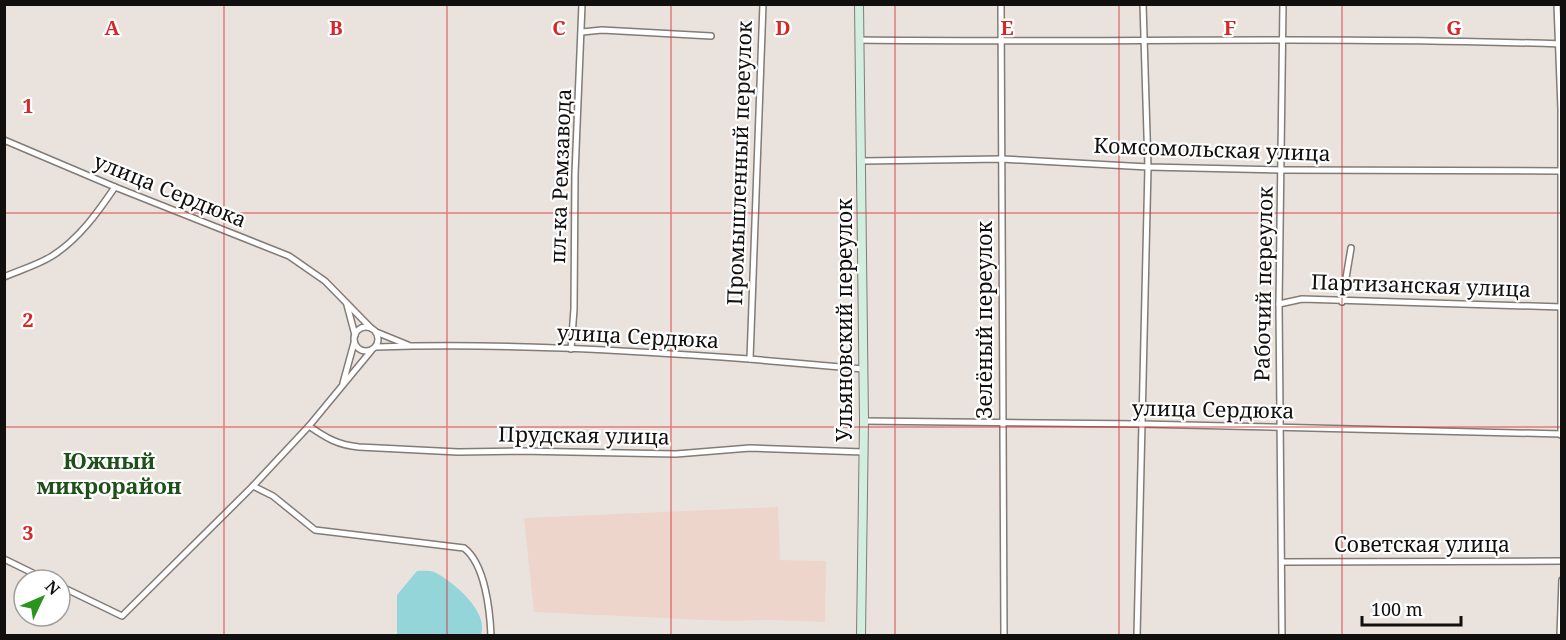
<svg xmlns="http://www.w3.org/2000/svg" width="1566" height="640" font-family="'Noto Serif',serif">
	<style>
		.industrial { fill: #edd5cc }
		.water { fill: #94d5da }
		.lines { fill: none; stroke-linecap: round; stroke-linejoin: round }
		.street-casing { stroke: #827b76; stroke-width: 8 }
		.secondary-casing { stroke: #827b76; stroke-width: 10 }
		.street { stroke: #fff; stroke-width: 5 }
		.secondary { stroke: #d2eede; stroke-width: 8 }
		.grid { fill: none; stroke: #d62828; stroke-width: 1.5; stroke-opacity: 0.55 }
		.labels { text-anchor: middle; stroke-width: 4.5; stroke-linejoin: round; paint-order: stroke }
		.street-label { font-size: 21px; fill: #12100e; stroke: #fff }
		.neighbourhood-label { font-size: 22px; font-weight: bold; fill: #1f501a; stroke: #fff }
		.grid-label { font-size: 20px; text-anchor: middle; font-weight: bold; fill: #d62828; stroke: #fff; stroke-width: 4.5; stroke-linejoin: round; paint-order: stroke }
	</style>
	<rect width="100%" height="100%" fill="#eae3dd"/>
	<path class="industrial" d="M 778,507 L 780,560 L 826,561 L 825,622 L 768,620 L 726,621 L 534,612 L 524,518 Z"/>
	<path class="water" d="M 417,571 C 423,571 431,570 436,573 C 455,583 489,612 481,635 L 397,635 L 397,595 Z"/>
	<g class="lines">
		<defs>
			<g id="street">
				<path d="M 1001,4 L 1004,636"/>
				<path d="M 1557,4 L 1561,109 L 1561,435"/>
				<path d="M 582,32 L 602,30 L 711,36"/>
				<path d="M 859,40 C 1093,43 1328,36 1562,44"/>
				<path d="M 4,140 L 115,187 L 289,256 L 325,281 L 371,328"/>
				<path d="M 862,161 L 1002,159 L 1148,167 L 1282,170 L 1562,171"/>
				<path d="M 4,277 C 20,270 38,265 52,256 C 79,239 98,212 115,187"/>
				<path d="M 1342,302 L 1351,248"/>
				<path d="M 1279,304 L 1302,299 L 1562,307"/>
				<path d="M 347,305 L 355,335"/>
				<circle cx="366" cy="339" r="12"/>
				<path d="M 376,332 L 408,345"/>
				<path d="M 376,347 C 500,343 625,350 749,359 C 787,362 825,366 863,369"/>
				<path d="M 571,349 L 574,309 L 575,174 L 582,4"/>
				<path d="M 750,359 L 763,4"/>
				<path d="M 343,383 L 354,343"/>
				<path d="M 864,421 L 1141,424 L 1562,434"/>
				<path d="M 309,426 C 326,438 338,445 359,447 L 458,452 L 519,451 L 676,454 L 750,448 L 863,452"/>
				<path d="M 253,486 L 273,496 L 315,530 L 464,548 C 485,564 490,610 491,636"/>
				<path d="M 4,559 L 47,580"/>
				<path d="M 1283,562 L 1562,561"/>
				<path d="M 60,586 L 122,616 L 253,486 L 309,426 L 371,351"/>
				<path d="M 1137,636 L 1148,167 L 1143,4"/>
				<path d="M 1282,636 L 1279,304 L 1283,4"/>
				<path d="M 1560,636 L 1562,580"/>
			</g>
			<path id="secondary" d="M 859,4 L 864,421 L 861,636"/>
		</defs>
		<use href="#street" class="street-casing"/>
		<use href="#secondary" class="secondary-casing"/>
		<use href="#street" class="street"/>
		<use href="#secondary" class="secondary"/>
	</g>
	<path class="grid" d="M 224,4 L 224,636M 447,4 L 447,636M 671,4 L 671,636M 895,4 L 895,636M 1119,4 L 1119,636M 1342,4 L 1342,636M 4,213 L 1562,213M 4,427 L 1562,427"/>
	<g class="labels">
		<g class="street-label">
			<text transform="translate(1212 150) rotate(2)" y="7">Комсомольская улица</text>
			<text transform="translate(740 163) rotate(-88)" y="7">Промышленный переулок</text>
			<text transform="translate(561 176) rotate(-88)" y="7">пл-ка Ремзавода</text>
			<text transform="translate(170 191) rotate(22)" y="7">улица Сердюка</text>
			<text transform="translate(1264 284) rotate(-89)" y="7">Рабочий переулок</text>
			<text transform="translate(1421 286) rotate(2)" y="7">Партизанская улица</text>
			<text transform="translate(845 320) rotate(-90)" y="7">Ульяновский переулок</text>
			<text transform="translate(985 320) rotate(-90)" y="7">Зелёный переулок</text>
			<text transform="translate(638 337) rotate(3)" y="7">улица Сердюка</text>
			<text transform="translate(1213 410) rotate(1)" y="7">улица Сердюка</text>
			<text transform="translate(584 436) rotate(1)" y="7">Прудская улица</text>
			<text x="1422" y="552">Советская улица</text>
		</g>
		<g class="neighbourhood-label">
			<text x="109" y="469">Южный<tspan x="109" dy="25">микрорайон</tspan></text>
		</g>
	</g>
	<g class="grid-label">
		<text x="112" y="35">A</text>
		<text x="336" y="35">B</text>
		<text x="559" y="35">C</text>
		<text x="783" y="35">D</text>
		<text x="1007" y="35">E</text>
		<text x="1230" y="35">F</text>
		<text x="1454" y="35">G</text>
		<text x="28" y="113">1</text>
		<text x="28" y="327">2</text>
		<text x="28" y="540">3</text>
	</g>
	<rect width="1566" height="640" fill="none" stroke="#12100e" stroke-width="12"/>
	<g transform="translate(42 598) rotate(46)"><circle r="28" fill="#ffffff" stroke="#a09f9f" stroke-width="1.5"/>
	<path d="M0-4.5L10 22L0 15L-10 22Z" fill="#2a941d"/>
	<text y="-9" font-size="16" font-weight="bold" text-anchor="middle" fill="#12100e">N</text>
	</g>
	<path d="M1362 616v9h99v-9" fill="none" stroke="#12100e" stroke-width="3"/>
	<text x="1371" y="616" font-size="18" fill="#12100e" stroke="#ffffff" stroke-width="4.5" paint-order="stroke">100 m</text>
</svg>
